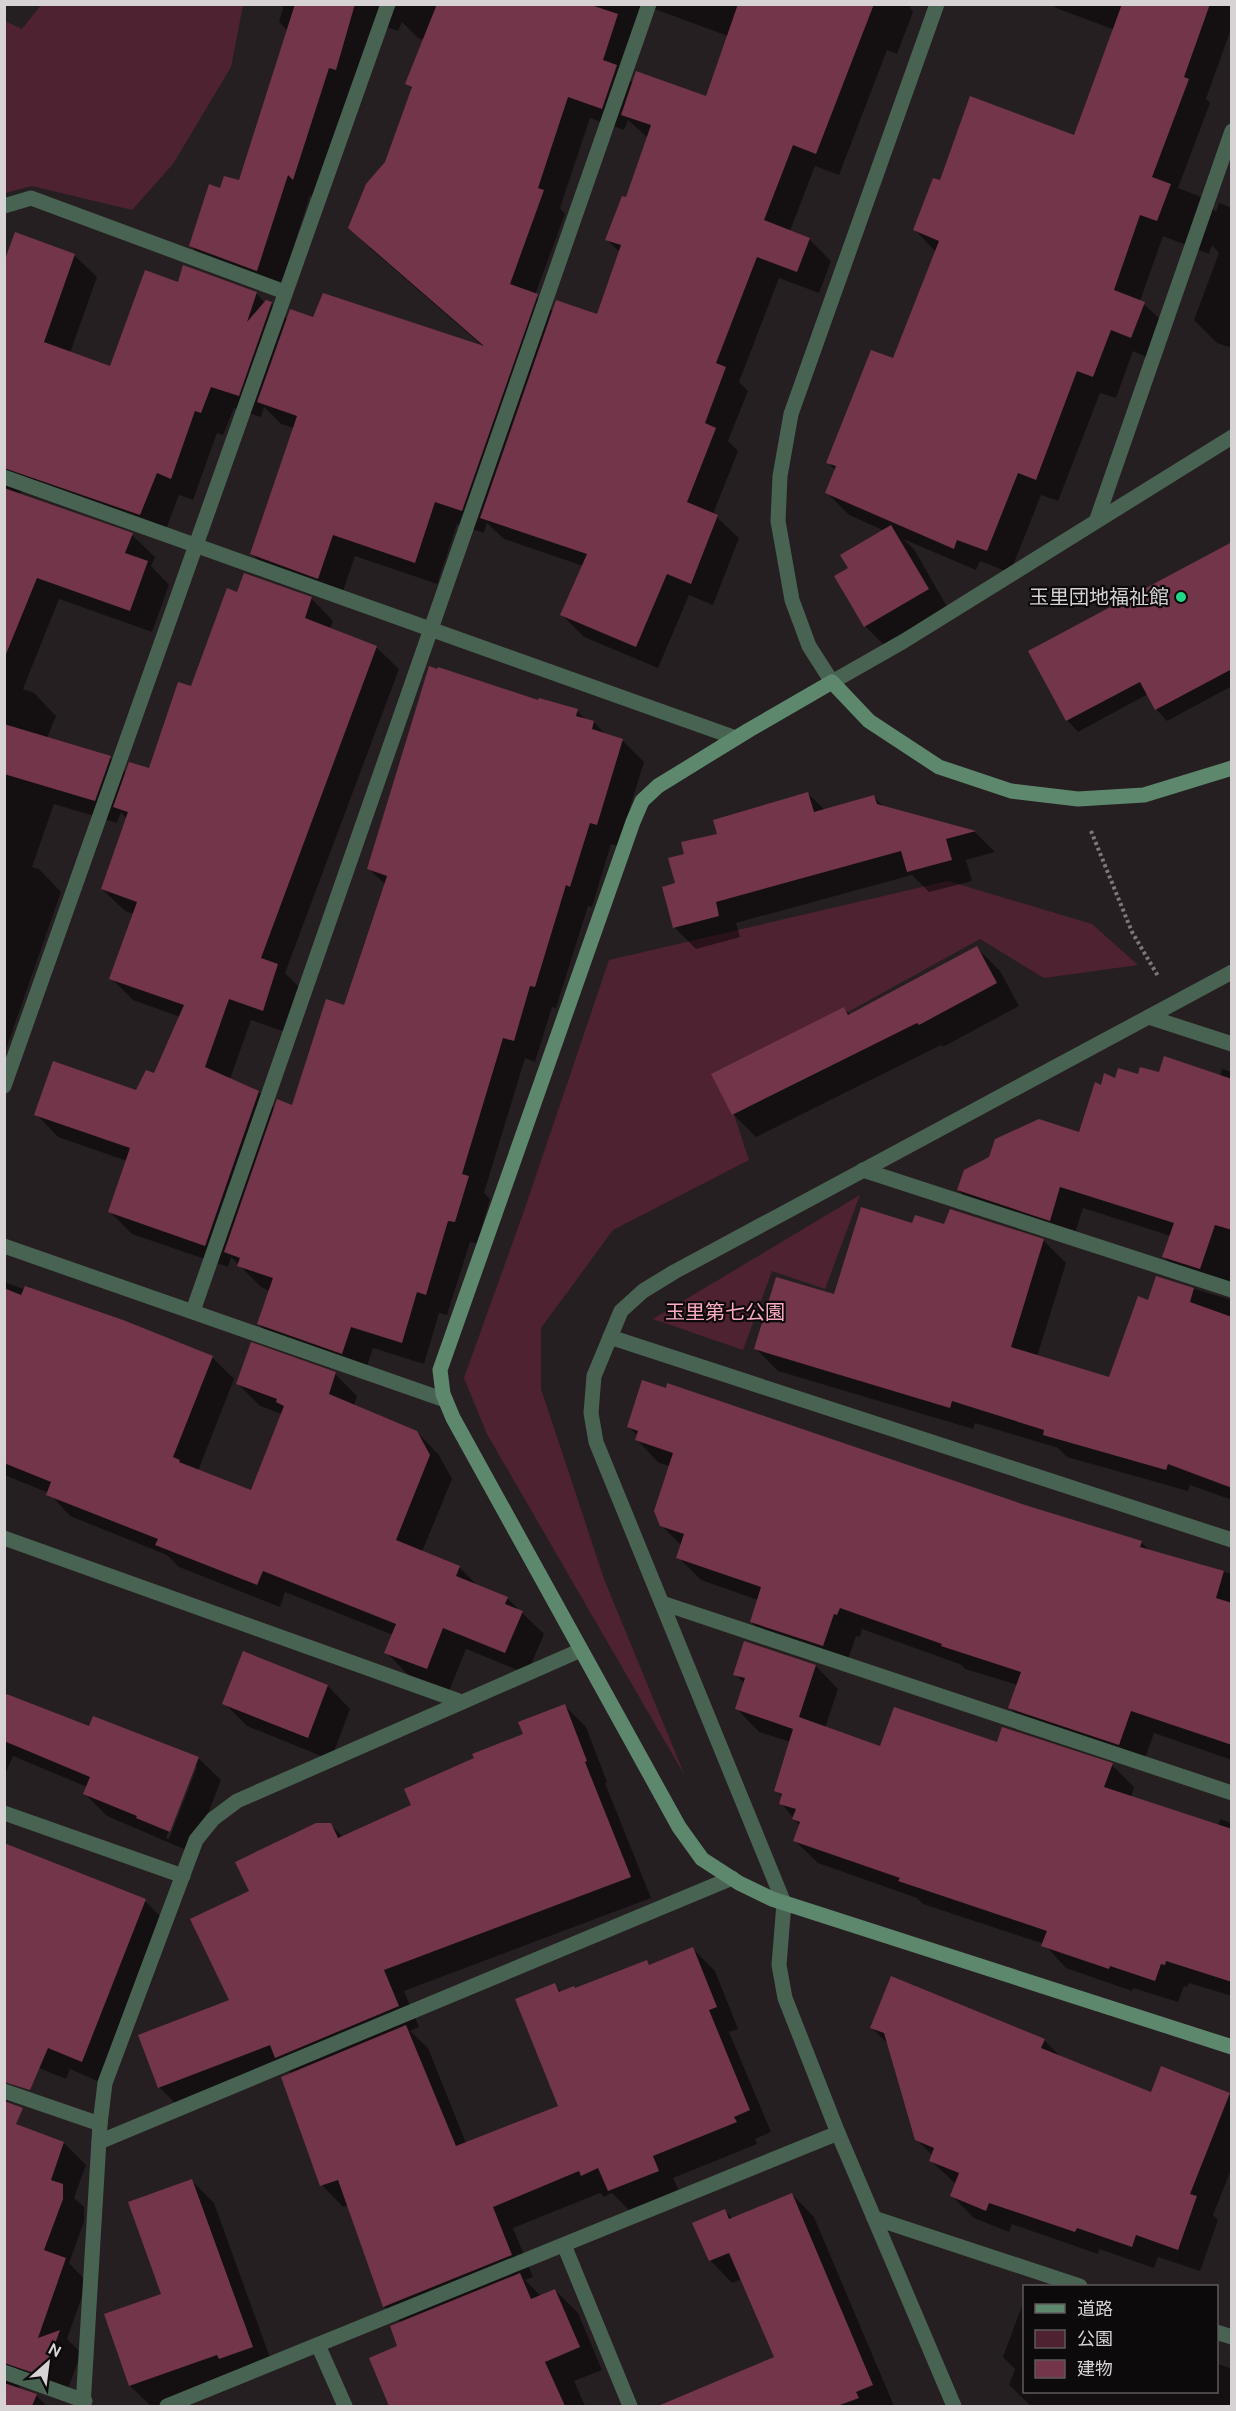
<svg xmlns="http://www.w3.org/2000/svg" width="1236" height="2411" font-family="Ubuntu,'Noto Sans JP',sans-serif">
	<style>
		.green { fill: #4e2230 }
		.shadow { fill: #0007; fill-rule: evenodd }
		.building { fill: #733549 }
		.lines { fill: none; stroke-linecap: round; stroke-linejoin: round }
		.path { stroke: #7e787a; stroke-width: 4; stroke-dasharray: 3 3; stroke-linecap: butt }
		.street { stroke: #496353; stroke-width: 15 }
		.secondary { stroke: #5e886e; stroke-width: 15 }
		.poi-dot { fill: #21d887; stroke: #0d0a0b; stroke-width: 2 }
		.labels { text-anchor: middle; stroke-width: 4.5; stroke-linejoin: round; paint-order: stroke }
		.poi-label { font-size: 20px; fill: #d7d2d4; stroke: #0d0a0b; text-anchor: end }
		.park-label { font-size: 20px; fill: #faabc1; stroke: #0d0a0b }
	</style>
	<rect width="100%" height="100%" fill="#261f21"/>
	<g class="green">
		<path d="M 41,5 L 243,5 L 231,67 L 173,164 L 132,210 L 32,186 L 5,193 L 5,21 L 22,29 Z"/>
		<path d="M 948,881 L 1092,924 L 1138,965 L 1044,978 L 980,939 L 723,1081 L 749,1160 L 613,1230 L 541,1328 L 541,1389 L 604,1579 L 685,1776 L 487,1434 L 464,1378 L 524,1211 L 609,960 Z"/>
		<path d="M 860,1195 L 825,1289 L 772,1271 L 743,1350 L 653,1319 Z"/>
	</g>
	<g class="shadow">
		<path d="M 284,4 L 911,4 L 910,8 L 913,12 L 897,54 L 887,50 L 839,175 L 815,166 L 790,231 L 809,239 L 831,261 L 819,293 L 779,278 L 739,382 L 748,391 L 728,441 L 738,451 L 713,514 L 739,538 L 713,605 L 689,595 L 658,668 L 584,637 L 562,615 L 583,566 L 504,539 L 487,523 L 484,533 L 457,524 L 437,584 L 355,556 L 340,600 L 274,576 L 252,554 L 294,428 L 281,424 L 264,407 L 261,417 L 234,408 L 223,435 L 217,433 L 193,500 L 179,495 L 163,537 L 24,489 L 19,494 L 132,535 L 155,557 L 151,566 L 169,585 L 152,632 L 59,599 L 23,689 L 34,693 L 56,716 L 47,738 L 110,758 L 127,774 L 150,770 L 238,594 L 311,598 L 333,621 L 330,629 L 376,647 L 399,669 L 285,973 L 300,988 L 285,1032 L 251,1020 L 230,1079 L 259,1092 L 275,1109 L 293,1107 L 345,1006 L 386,885 L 369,869 L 539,702 L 577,711 L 586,720 L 594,722 L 607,736 L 622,740 L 644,762 L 618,846 L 611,844 L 592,907 L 588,906 L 556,1008 L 552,1007 L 535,1062 L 525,1058 L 484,1193 L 490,1199 L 477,1243 L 470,1242 L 447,1315 L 439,1313 L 424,1364 L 373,1348 L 364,1375 L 281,1346 L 259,1324 L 270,1291 L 261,1287 L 231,1257 L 228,1267 L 132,1234 L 110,1212 L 127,1161 L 58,1137 L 36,1114 L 137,1092 L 154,1075 L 180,1017 L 133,1000 L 111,978 L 134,914 L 125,911 L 102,889 L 127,819 L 121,812 L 117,823 L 54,804 L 32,867 L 39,869 L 61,892 L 4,1055 L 4,263 L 74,255 L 97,277 L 70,353 L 111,368 L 179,284 L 256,293 L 265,303 L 271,303 L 288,320 L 314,318 L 485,348 L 372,250 L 350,228 L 386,163 L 413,90 L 407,84 L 425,40 L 418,38 L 402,22 L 398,31 L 378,24 L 315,200 L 310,195 L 279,292 L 213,268 L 191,246 L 221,189 L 240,182 L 288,31 L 279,22 ZM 649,7 L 728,36 L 707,98 L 633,83 L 626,76 ZM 590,118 L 624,130 L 628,120 L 648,138 L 627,199 L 607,240 L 620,252 L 598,316 L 554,312 L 535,295 L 565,214 L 560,208 Z"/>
		<path d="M 1052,4 L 1232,4 L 1232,26 L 1206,99 L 1210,103 L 1178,188 L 1199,196 L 1216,212 L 1219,203 L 1232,208 L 1232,348 L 1217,343 L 1194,320 L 1219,253 L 1212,245 L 1209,254 L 1163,236 L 1140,301 L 1167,325 L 1153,360 L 1133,351 L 1116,398 L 1100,393 L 1058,501 L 1041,495 L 1010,573 L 980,561 L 976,570 L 903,539 L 914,549 L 950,612 L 888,649 L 865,626 L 850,569 L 885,531 L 849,515 L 827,493 L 836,471 L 827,462 L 894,360 L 936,252 L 915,230 L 940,182 L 1075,137 L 1115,30 L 1056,8 Z"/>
		<path d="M 1232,544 L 1232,686 L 1167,721 L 1156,709 L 1148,694 L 1078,732 L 1067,720 Z"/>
		<path d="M 808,794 L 825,810 L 874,797 L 885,808 L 975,832 L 995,852 L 966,860 L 972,881 L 929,892 L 912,875 L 736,923 L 740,937 L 696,949 L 675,928 L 677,884 L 686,855 L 718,835 Z"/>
		<path d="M 977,948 L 1000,971 L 1019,1006 L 943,1047 L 941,1045 L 756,1137 L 733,1114 L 713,1075 L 844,1009 L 851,1015 Z"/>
		<path d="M 1222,1069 L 1232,1072 L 1232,1294 L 1186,1279 L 1164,1257 L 1171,1236 L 1083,1208 L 1072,1242 L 981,1212 L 958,1190 L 1080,1134 L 1102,1087 L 1116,1080 L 1160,1074 L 1220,1076 Z"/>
		<path d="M 951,1210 L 1044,1241 L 1066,1263 L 1037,1357 L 1110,1379 L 1149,1302 L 1157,1278 L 1232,1300 L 1232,1500 L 1190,1485 L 1188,1491 L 1067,1457 L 1058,1448 L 975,1423 L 973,1429 L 778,1371 L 756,1349 L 835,1296 L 913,1225 L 945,1226 Z"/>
		<path d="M 4,1282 L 212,1357 L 234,1379 L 198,1471 L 252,1492 L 282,1414 L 260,1406 L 238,1384 L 335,1374 L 357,1396 L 354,1406 L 417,1432 L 439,1455 L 452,1479 L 422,1552 L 459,1567 L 478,1586 L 507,1598 L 544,1634 L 527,1674 L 466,1649 L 449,1691 L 408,1675 L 386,1652 L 393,1635 L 285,1592 L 280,1607 L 179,1567 L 167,1555 L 70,1516 L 49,1493 L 4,1475 Z"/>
		<path d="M 629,1427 L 1025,1506 L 1141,1542 L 1150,1551 L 1232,1574 L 1232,1760 L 1154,1733 L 1142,1767 L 1033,1730 L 1010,1708 L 1018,1685 L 965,1669 L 962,1665 L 862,1629 L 860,1637 L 856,1636 L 845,1668 L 774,1644 L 751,1622 L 758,1600 L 701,1580 L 678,1557 L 682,1546 L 661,1525 L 670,1466 L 659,1463 L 637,1440 L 638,1436 Z"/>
		<path d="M 745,1642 L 816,1666 L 838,1689 L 825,1728 L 881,1748 L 998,1744 L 1112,1765 L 1134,1787 L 1131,1798 L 1218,1826 L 1220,1819 L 1232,1823 L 1232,1996 L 1189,1983 L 1187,1987 L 1184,1986 L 1178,2002 L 1133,1988 L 1132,1991 L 1066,1968 L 1044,1944 L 923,1904 L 917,1898 L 818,1863 L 795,1841 L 800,1826 L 781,1803 L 783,1798 L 776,1791 L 791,1742 L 759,1732 L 737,1709 L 745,1684 L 735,1674 Z"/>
		<path d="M 244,1653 L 328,1686 L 350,1709 L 331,1760 L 247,1726 L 224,1703 Z"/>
		<path d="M 4,1691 L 10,1696 L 90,1728 L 198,1758 L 221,1780 L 193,1853 L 107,1816 L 85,1794 L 87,1787 L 13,1756 L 4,1777 ZM 193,1767 L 197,1767 L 169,1839 L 166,1838 Z"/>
		<path d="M 565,1706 L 586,1727 L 607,1782 L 605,1783 L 651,1898 L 404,1991 L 419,2027 L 410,2031 L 428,2048 L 466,2143 L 560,2106 L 555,1985 L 562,1993 L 576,1989 L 647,1962 L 651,1966 L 693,1949 L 715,1971 L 738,2029 L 729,2032 L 771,2132 L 755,2139 L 757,2144 L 673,2178 L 680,2193 L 631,2212 L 612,2193 L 604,2197 L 600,2193 L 513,2228 L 533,2277 L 525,2280 L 541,2296 L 555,2290 L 578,2313 L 602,2370 L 574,2381 L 585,2406 L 391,2406 L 371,2359 L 399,2347 L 401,2323 L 385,2307 L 349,2205 L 343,2207 L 322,2185 L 292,2074 L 286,2068 L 180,2108 L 159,2087 L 231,2001 L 251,1891 L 330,1824 L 343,1837 L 413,1806 L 476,1759 L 525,1735 Z"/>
		<path d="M 145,1901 L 167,1923 L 104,2084 L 70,2069 L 66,2079 L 4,2054 Z"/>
		<path d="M 872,2028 L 1044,2040 L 1062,2058 L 1152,2094 L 1229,2094 L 1232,2097 L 1232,2167 L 1213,2215 L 1218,2220 L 1200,2271 L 1158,2257 L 1154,2268 L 1099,2249 L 1098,2254 L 1012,2224 L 1009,2232 L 974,2218 L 952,2196 L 956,2184 L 931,2161 L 933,2156 L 917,2140 L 889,2045 Z"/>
		<path d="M 4,2121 L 64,2143 L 86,2165 L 74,2198 L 84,2207 L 84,2222 L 69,2263 L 87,2282 L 67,2339 L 81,2353 L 65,2397 L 20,2386 L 18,2389 L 36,2395 L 47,2406 L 4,2406 Z"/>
		<path d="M 192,2181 L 214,2203 L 273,2366 L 159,2406 L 151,2406 L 130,2386 L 105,2315 L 163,2295 Z"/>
		<path d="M 792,2194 L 814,2217 L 894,2406 L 681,2406 L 678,2399 L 776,2358 L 742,2279 L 732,2283 L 710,2260 L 725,2211 L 733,2219 Z"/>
		<path d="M 1023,2303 L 1024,2304 L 1024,2392 L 1216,2392 L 1216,2363 L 1232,2369 L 1232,2406 L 1031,2406 L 1009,2385 L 1015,2369 L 1003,2357 Z"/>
	</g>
	<g class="building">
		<path d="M 295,4 L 355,4 L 336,70 L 329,68 L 293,180 L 288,175 L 257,271 L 189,246 L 209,184 L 220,188 L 224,176 L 239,180 Z"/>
		<path d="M 437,4 L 588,4 L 618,14 L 603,60 L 617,65 L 602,109 L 568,97 L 538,188 L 544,190 L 510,284 L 538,294 L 462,511 L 435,502 L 415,563 L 333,535 L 318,579 L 250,554 L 297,416 L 257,402 L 290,309 L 313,317 L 323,293 L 484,346 L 348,228 L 366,184 L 385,162 L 412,87 L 405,84 Z"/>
		<path d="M 738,4 L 874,4 L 816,154 L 793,145 L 764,220 L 810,238 L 797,272 L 757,257 L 716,363 L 726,367 L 705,423 L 716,428 L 687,502 L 718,515 L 691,584 L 667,574 L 636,647 L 560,615 L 587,554 L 480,518 L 556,300 L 597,314 L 621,245 L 605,240 L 622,196 L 626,197 L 651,125 L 621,115 L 636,71 L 706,96 Z"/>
		<path d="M 1122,4 L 1210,4 L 1184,77 L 1189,79 L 1152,177 L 1171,184 L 1157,221 L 1140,215 L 1114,290 L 1145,302 L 1131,338 L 1111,330 L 1093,377 L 1077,371 L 1036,480 L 1018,473 L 987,551 L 957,540 L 954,549 L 825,493 L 836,466 L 826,463 L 871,350 L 893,358 L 939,241 L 913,230 L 933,178 L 940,180 L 970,96 L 1074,135 Z"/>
		<path d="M 15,232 L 75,254 L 44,342 L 110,366 L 145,270 L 178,282 L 183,265 L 257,292 L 247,322 L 266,300 L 272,302 L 239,396 L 211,387 L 201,413 L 195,411 L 171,479 L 157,473 L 140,515 L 4,468 L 4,262 Z"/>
		<path d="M 4,488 L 133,533 L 125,553 L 148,561 L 130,611 L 37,578 L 6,654 L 4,654 Z"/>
		<path d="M 891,525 L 929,589 L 864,627 L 834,576 L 848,568 L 840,555 Z"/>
		<path d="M 1232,542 L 1232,669 L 1155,710 L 1140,682 L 1066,721 L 1028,651 Z"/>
		<path d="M 244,573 L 312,597 L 305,618 L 377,646 L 261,958 L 278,964 L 263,1011 L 229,999 L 205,1067 L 259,1091 L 205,1246 L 108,1212 L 130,1148 L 34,1115 L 53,1061 L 136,1090 L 146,1070 L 154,1073 L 184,1005 L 109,979 L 137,902 L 101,889 L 128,812 L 113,807 L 129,762 L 149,768 L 178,682 L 191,686 L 227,588 L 237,592 Z"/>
		<path d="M 429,666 L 437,669 L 438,667 L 538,700 L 539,698 L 578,709 L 576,716 L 594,721 L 592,729 L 623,739 L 597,825 L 590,823 L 570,887 L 566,885 L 535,987 L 530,986 L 514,1041 L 503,1038 L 462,1174 L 469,1176 L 455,1222 L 448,1221 L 426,1295 L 417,1292 L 402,1343 L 351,1327 L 342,1354 L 257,1324 L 273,1278 L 237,1266 L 240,1258 L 224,1252 L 277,1099 L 292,1105 L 326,999 L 344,1005 L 387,876 L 367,869 Z"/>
		<path d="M 4,724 L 111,756 L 95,801 L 4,774 Z"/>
		<path d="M 808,792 L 814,812 L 874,795 L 877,804 L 976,831 L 946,839 L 952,860 L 907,872 L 901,851 L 716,902 L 719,916 L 673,928 L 662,887 L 675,883 L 668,858 L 684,854 L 681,842 L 717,834 L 713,820 Z"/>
		<path d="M 977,946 L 997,983 L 919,1025 L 917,1023 L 732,1115 L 711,1074 L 844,1007 L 848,1015 Z"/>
		<path d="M 1164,1056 L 1232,1079 L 1232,1230 L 1215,1225 L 1200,1269 L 1162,1257 L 1174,1223 L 1060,1187 L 1050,1221 L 957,1190 L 964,1170 L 989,1157 L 995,1139 L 1039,1119 L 1079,1132 L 1095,1082 L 1101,1085 L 1104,1073 L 1115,1078 L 1118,1068 L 1138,1074 L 1140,1067 L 1159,1072 Z"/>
		<path d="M 861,1207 L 912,1223 L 915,1215 L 944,1224 L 950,1209 L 1044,1239 L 1011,1347 L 1109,1377 L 1138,1296 L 1148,1300 L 1156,1276 L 1194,1288 L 1190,1302 L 1232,1317 L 1232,1488 L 1168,1464 L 1166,1470 L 1043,1435 L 1044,1430 L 952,1401 L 950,1408 L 754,1349 L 776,1277 L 834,1294 Z"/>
		<path d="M 25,1286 L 123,1320 L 213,1356 L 173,1457 L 180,1460 L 179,1462 L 251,1490 L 284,1406 L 276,1402 L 277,1399 L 236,1384 L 251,1342 L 336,1372 L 329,1394 L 417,1431 L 430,1455 L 396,1540 L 460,1566 L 456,1576 L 508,1597 L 505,1604 L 523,1611 L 505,1653 L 443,1628 L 427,1669 L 384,1653 L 396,1624 L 263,1571 L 257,1585 L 155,1545 L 158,1539 L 46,1495 L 51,1482 L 4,1463 L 4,1288 L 21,1295 Z"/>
		<path d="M 642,1380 L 666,1388 L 667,1383 L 1025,1505 L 1142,1541 L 1140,1547 L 1224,1571 L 1216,1598 L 1232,1603 L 1232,1745 L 1131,1711 L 1119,1745 L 1008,1708 L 1021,1672 L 941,1646 L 942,1644 L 840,1608 L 837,1615 L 834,1614 L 823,1646 L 750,1622 L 761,1587 L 676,1558 L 684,1534 L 660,1526 L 654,1511 L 673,1453 L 635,1440 L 638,1431 L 627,1427 Z"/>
		<path d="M 744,1641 L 816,1665 L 799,1717 L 880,1746 L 894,1707 L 997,1742 L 1002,1727 L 1113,1763 L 1104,1787 L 1232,1829 L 1232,1982 L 1166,1961 L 1165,1965 L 1161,1964 L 1155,1981 L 1110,1966 L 1109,1969 L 1041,1946 L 1047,1931 L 898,1881 L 900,1878 L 793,1841 L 800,1822 L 792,1819 L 796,1809 L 779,1804 L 782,1794 L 774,1791 L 793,1729 L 735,1709 L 745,1678 L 733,1675 Z"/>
		<path d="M 243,1651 L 328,1685 L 308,1738 L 222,1704 Z"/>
		<path d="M 4,1693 L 89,1726 L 93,1716 L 199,1757 L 170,1832 L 136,1818 L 137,1816 L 83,1794 L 90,1777 L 4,1741 Z"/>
		<path d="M 565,1704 L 587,1761 L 585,1762 L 631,1877 L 384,1970 L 399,2006 L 275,2058 L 270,2045 L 158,2088 L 138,2035 L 229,2000 L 190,1919 L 249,1891 L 235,1862 L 316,1823 L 331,1823 L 338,1838 L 411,1805 L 404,1789 L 474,1758 L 472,1754 L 523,1734 L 518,1722 Z"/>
		<path d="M 4,1843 L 146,1899 L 82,2062 L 48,2048 L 30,2090 L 4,2082 Z"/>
		<path d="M 693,1947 L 717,2007 L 709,2010 L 750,2110 L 734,2117 L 737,2122 L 653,2156 L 659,2171 L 608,2191 L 598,2168 L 581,2176 L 579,2171 L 493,2207 L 512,2255 L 383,2307 L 338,2180 L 320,2186 L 281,2077 L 406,2025 L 456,2146 L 558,2106 L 515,1999 L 555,1983 L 559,1992 L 574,1986 L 575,1988 L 647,1960 L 649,1965 Z"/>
		<path d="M 891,1976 L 1045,2039 L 1041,2048 L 1151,2092 L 1161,2066 L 1230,2093 L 1190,2194 L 1197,2196 L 1178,2250 L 1136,2235 L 1132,2247 L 1077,2228 L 1075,2232 L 989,2203 L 986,2211 L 950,2196 L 959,2173 L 929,2161 L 934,2148 L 915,2140 L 884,2033 L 870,2028 Z"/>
		<path d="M 4,2101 L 23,2108 L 16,2124 L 64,2142 L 51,2180 L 63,2184 L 63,2199 L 44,2250 L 66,2258 L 38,2338 L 60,2330 L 43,2376 L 4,2363 Z"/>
		<path d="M 192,2179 L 253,2347 L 219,2359 L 217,2355 L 129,2386 L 104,2314 L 161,2294 L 128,2202 Z"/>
		<path d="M 792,2193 L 873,2385 L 856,2392 L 859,2398 L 837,2406 L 658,2406 L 774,2357 L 729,2253 L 709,2261 L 692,2223 L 725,2209 L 729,2219 Z"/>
		<path d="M 520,2273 L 531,2299 L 555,2289 L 580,2347 L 545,2362 L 565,2406 L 389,2406 L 369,2358 L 397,2346 L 390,2326 Z"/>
		<path d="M 4,2383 L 37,2394 L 32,2406 L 4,2406 Z"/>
	</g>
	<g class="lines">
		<path class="path" d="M 1091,831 L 1132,932 L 1158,976"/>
		<g class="street">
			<path d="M 937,4 L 791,414 L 780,476 L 778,521 L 792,600 L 809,646 L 832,682 L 904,641 L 1232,437"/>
			<path d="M 4,206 L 31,198 L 285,292"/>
			<path d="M 4,477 L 736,738"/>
			<path d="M 1097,519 L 1232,131"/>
			<path d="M 1149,1017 L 1232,1044"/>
			<path d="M 4,1086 L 388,4"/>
			<path d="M 863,1170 L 1232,1290"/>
			<path d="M 4,1246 L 445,1400"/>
			<path d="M 193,1311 L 649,4"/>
			<path d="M 610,1337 L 1232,1540"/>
			<path d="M 4,1538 L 462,1702"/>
			<path d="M 662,1603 L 1232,1793"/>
			<path d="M 4,1813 L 183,1876"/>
			<path d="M 4,2091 L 100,2124"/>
			<path d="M 99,2142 L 732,1878"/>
			<path d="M 874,2218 L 1080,2286"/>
			<path d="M 564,2245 L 630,2406"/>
			<path d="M 1216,2332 L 1232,2337"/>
			<path d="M 318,2345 L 345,2406"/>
			<path d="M 4,2372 L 85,2401"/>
			<path d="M 83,2406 L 100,2124 L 105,2083 L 196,1840 L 213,1819 L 237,1801 L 581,1650"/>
			<path d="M 167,2406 L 838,2133"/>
			<path d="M 954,2406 L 838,2133 L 785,1998 L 779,1965 L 784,1903 L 596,1442 L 591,1413 L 594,1376 L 621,1311 L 643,1291 L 674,1272 L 1232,972"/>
		</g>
		<path class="secondary" d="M 1232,768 L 1144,795 L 1078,799 L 1011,791 L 939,767 L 869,721 L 832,682 L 749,730 L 658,786 L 642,801 L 633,822 L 440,1370 L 443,1394 L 453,1418 L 679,1827 L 702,1859 L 739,1883 L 772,1899 L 1232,2047"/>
	</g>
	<circle class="poi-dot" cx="1181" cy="597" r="6"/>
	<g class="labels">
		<g class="poi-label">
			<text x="1169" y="604">玉里団地福祉館</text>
		</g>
		<g class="park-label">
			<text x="725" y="1319">玉里第七公園</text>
		</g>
	</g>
	<rect width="1236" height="2411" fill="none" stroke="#d7d2d4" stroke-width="12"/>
	<rect x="1023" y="2285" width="195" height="108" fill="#0d0a0b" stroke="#5e5a5b" stroke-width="1.5"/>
	<rect x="1035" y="2304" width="30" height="9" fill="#5e886e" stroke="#5e5a5b" stroke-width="1.5"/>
	<text x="1077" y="2315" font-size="18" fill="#d7d2d4">道路</text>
	<rect x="1035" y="2330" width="30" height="18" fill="#4e2230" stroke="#5e5a5b" stroke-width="1.5"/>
	<text x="1077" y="2345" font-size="18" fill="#d7d2d4">公園</text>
	<rect x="1035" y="2360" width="30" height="18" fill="#733549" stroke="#5e5a5b" stroke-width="1.5"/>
	<text x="1077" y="2375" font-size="18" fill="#d7d2d4">建物</text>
	<g transform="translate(48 2363) rotate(28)" stroke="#0d0a0b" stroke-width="4.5" paint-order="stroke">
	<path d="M0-4.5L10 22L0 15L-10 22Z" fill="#d7d2d4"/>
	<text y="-9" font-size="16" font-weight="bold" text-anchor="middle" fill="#d7d2d4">N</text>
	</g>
</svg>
